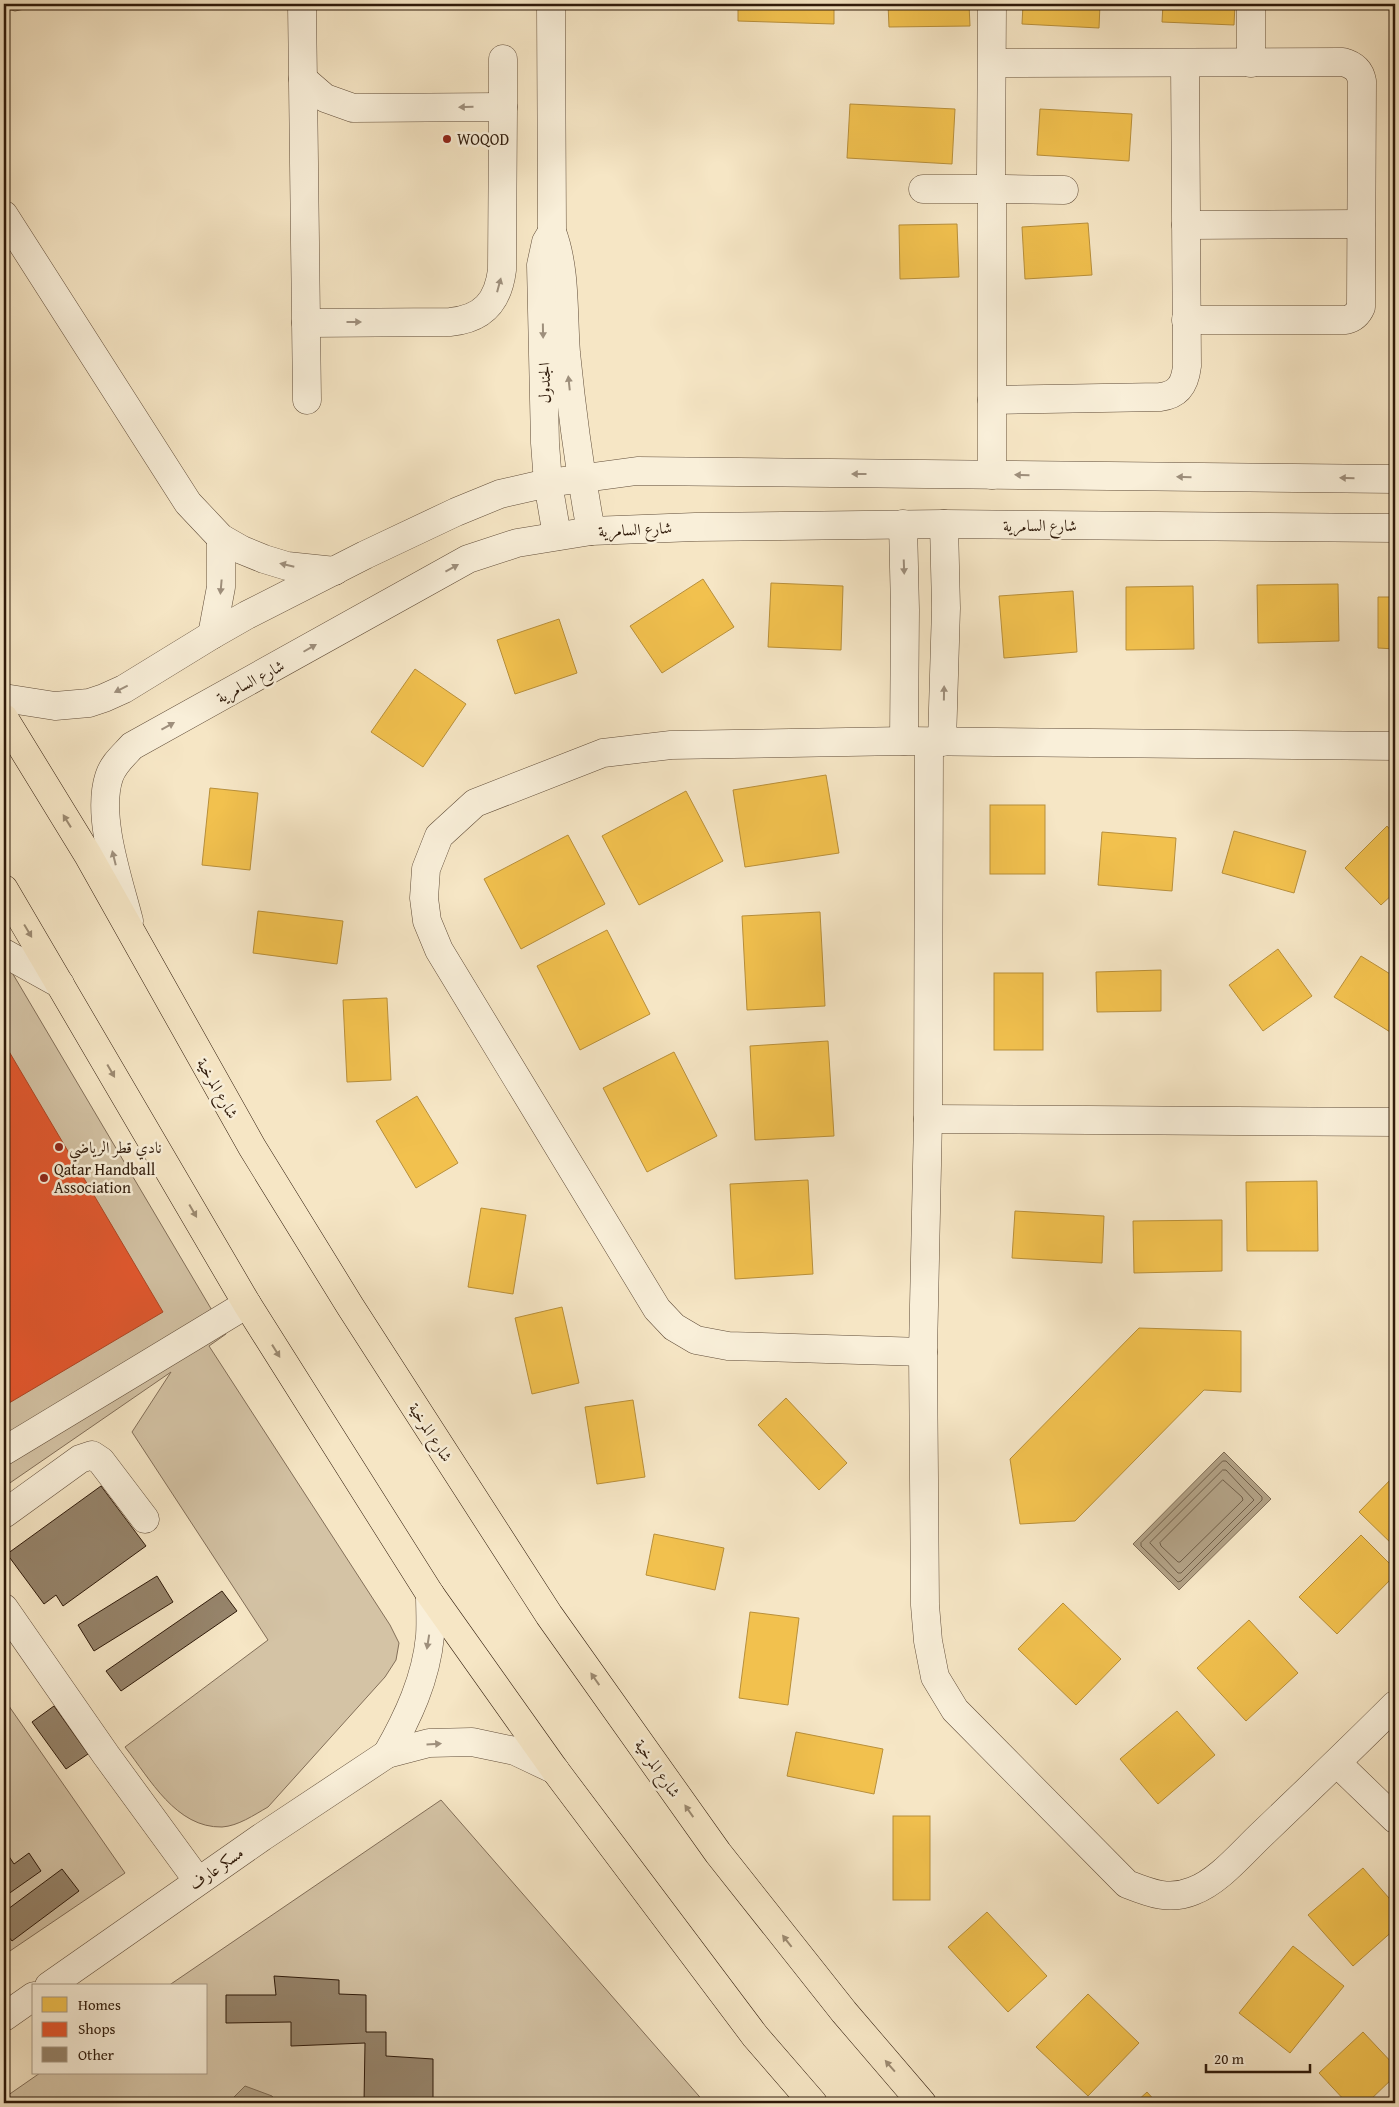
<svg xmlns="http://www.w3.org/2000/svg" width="1399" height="2107" font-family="'Gentium Book Plus',Amiri,serif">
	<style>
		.green { fill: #d4c3a5; stroke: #826e58 }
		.water { fill: #b2a185; stroke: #7e6b54 }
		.homes { fill: #f2c14e; stroke: #b88f3a }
		.shops { fill: #e4572e; stroke: #ae4523 }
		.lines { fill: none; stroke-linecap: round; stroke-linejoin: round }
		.shore { stroke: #705e48; stroke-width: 1 }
		.building { fill: #96846b; stroke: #2f1a0a }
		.minor-casing { stroke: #614d39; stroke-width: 29 }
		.highway-casing { stroke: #2f1a0a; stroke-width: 29 }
		.minor { stroke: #f9efd9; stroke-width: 28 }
		.highway { stroke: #f6e6c5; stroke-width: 28 }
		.oneway { fill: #9e8f7c }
		.oneway2 { fill: #9c8a71 }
		.poi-dot { fill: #8f2418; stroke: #f9efd9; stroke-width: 2 }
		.labels { text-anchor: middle; stroke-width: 5; stroke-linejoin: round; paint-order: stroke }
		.poi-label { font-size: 16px; fill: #2f1a0a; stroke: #f9efd9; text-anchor: start }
		.street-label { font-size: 16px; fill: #2f1a0a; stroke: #f9efd9 }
	</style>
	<rect width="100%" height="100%" fill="#f6e6c5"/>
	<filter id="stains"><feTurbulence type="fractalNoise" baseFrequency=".004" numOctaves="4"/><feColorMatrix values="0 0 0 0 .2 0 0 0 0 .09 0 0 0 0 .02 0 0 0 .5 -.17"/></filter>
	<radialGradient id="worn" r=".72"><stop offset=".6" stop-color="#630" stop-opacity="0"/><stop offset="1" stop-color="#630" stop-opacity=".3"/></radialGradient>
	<g class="green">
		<path d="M 4,4 L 31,4 L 29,8 L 15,11 L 4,8 Z"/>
		<path d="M 4,959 L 226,1334 L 209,1346 L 390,1625 L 399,1643 L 396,1660 L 385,1677 L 268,1807 C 254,1815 238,1826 222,1827 C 176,1828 150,1779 125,1747 L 268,1640 L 132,1432 L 171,1372 L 4,1487 Z"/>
		<path d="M 4,1699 L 125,1873 L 4,1955 Z"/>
		<path d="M 441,1800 L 705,2103 L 4,2103 L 4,2098 L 40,2073 L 206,2073 L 206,1986 L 168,1986 Z"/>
	</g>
	<g class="water">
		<path d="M 1224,1452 L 1271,1499 L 1179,1590 L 1133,1544 Z"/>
		<path d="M 245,2086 L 272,2096 L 278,2103 L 225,2103 L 229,2102 Z"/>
	</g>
	<g class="homes">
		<path d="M 738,4 L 834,4 L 834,24 L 738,21 Z"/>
		<path d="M 888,4 L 969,4 L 970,26 L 889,27 Z"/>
		<path d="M 1023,4 L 1100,4 L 1099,28 L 1022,24 Z"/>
		<path d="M 1163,4 L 1235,4 L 1234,25 L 1162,22 Z"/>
		<path d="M 850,104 L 955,109 L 952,164 L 847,158 Z"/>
		<path d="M 1040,109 L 1132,114 L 1129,161 L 1037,155 Z"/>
		<path d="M 1088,223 L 1092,275 L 1025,279 L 1022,227 Z"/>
		<path d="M 957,224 L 959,277 L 900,279 L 899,225 Z"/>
		<path d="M 703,579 L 734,627 L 662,673 L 630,626 Z"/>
		<path d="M 771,583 L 843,586 L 841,650 L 768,647 Z"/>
		<path d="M 1338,584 L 1339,641 L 1258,643 L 1257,585 Z"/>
		<path d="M 1193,586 L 1194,649 L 1126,650 L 1126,587 Z"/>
		<path d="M 1073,591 L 1077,652 L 1004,658 L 999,596 Z"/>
		<path d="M 1378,597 L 1395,597 L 1395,649 L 1378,648 Z"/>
		<path d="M 559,619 L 577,673 L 515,694 L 497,640 Z"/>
		<path d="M 415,669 L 466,704 L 423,767 L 371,732 Z"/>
		<path d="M 826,775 L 839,853 L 745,867 L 733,790 Z"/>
		<path d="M 210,788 L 258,793 L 250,870 L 202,865 Z"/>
		<path d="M 686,791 L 723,861 L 639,905 L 602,836 Z"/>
		<rect x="990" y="805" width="55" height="69"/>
		<path d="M 1387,826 L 1395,835 L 1395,892 L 1381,905 L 1345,868 Z"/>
		<path d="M 1234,831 L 1306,851 L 1294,893 L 1222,873 Z"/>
		<path d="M 1102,832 L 1176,838 L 1172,891 L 1098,885 Z"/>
		<path d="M 568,835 L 605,904 L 521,949 L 484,879 Z"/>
		<path d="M 258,911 L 343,921 L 337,964 L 253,953 Z"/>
		<path d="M 820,912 L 825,1006 L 747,1010 L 742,916 Z"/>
		<path d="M 607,930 L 650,1014 L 580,1050 L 537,966 Z"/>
		<path d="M 1278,949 L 1312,996 L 1263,1031 L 1229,985 Z"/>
		<path d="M 1361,956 L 1395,977 L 1395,1035 L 1334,997 Z"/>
		<path d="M 1161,970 L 1161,1011 L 1097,1012 L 1096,972 Z"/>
		<rect x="994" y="973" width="49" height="77"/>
		<path d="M 387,998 L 391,1080 L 347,1082 L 343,1000 Z"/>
		<path d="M 828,1041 L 834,1136 L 755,1140 L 750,1046 Z"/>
		<path d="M 674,1052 L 717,1136 L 647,1172 L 603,1088 Z"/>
		<path d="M 417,1096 L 458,1163 L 416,1188 L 376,1121 Z"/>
		<path d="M 808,1180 L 813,1274 L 735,1279 L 730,1184 Z"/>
		<path d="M 1317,1181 L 1318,1251 L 1247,1251 L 1246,1182 Z"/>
		<path d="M 481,1208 L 526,1215 L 513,1294 L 468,1287 Z"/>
		<path d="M 1015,1211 L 1104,1216 L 1102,1263 L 1012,1258 Z"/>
		<path d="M 1222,1220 L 1222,1271 L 1134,1273 L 1133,1221 Z"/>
		<path d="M 562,1307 L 579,1383 L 532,1394 L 515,1318 Z"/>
		<path d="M 1139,1328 L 1241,1331 L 1241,1392 L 1204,1390 L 1075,1521 L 1020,1524 L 1010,1459 Z"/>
		<path d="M 786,1398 L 847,1463 L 819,1490 L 758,1425 Z"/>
		<path d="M 633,1400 L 645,1477 L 597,1484 L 585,1407 Z"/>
		<path d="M 1395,1475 L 1395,1547 L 1359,1512 Z"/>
		<path d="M 654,1534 L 724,1548 L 715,1590 L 646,1575 Z"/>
		<path d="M 1361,1535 L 1395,1569 L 1395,1575 L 1337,1634 L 1299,1597 Z"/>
		<path d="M 1063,1603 L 1121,1659 L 1076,1705 L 1018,1649 Z"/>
		<path d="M 750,1612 L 799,1618 L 788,1705 L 739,1698 Z"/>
		<path d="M 1249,1620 L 1298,1673 L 1246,1721 L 1197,1668 Z"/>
		<path d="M 1177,1711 L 1215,1755 L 1158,1804 L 1120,1759 Z"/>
		<path d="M 796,1732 L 883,1749 L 874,1794 L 787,1776 Z"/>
		<rect x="893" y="1816" width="37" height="84"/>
		<path d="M 1363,1868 L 1395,1905 L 1395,1929 L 1353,1966 L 1308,1915 Z"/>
		<path d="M 987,1912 L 1047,1976 L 1008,2012 L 948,1947 Z"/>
		<path d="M 1293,1946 L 1344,1986 L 1290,2053 L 1239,2013 Z"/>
		<path d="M 1088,1994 L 1139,2043 L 1088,2096 L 1036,2047 Z"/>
		<path d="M 1363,2032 L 1395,2066 L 1395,2076 L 1367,2103 L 1347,2103 L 1319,2073 Z"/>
		<path d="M 1147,2092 L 1157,2103 L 1135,2103 Z"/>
	</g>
	<path class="shops" d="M 4,1043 L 163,1312 L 4,1406 Z"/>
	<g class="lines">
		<g class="shore">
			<path d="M 1223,1461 L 1226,1461 L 1262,1497 L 1262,1500 L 1181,1581 L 1178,1582 L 1141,1546 L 1141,1543 Z"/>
			<path d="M 1223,1470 L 1226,1470 L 1254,1500 L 1181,1573 L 1178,1573 L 1150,1543 Z"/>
			<path d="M 1223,1480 L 1242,1497 L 1243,1500 L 1180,1562 L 1178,1562 L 1161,1546 L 1160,1543 Z"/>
		</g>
	</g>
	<g class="building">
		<path d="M 101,1486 L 146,1546 L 63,1606 L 56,1595 L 44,1604 L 7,1554 Z"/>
		<path d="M 157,1576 L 173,1602 L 94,1651 L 78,1625 Z"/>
		<path d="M 222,1591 L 237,1611 L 121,1691 L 106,1671 Z"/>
		<path d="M 54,1706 L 88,1754 L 66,1769 L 32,1722 Z"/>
		<path d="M 4,1849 L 14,1864 L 29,1853 L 41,1871 L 4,1897 Z"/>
		<path d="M 62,1869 L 79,1891 L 12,1941 L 4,1931 L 4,1912 Z"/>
		<path d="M 274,1976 L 339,1980 L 339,1994 L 366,1995 L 366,2032 L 386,2032 L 386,2056 L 433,2059 L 433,2103 L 364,2103 L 365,2043 L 291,2046 L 291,2022 L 226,2023 L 226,1995 L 276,1995 Z"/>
	</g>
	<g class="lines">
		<defs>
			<g id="minor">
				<path d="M 302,4 L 307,400"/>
				<path d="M 551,4 L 552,232 C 566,269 563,313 566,353 C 572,413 580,472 591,531"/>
				<path d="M 993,63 L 1343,62 C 1354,65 1360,70 1362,81 L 1361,307 C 1358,314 1354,318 1346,320 L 1186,320"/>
				<path d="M 1251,63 L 1251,4"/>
				<path d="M 303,79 L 325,98 L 353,108 L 503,107 L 502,270 C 498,302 483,319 450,322 L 306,323"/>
				<path d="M 503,107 L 503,59"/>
				<path d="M 991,177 L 992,4"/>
				<path d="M 923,189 L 980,189"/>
				<path d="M 1005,189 L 1064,190"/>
				<path d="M 4,215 L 188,503 L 221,538 L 242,550 L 264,559 L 287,566 L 335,571"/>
				<path d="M 1186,225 L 1361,224"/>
				<path d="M 552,232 L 546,242 L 541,265 L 545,443 L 548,483 L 557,536"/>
				<path d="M 992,400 L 1160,397 C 1179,395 1185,384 1187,366 L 1185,63"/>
				<path d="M 992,475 L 992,202"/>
				<path d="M 903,524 L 905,610 L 904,741"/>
				<path d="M 212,635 L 221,587 L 221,538"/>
				<path d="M 4,698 L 55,706 L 89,703 L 104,698 L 124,689 L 212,635 L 247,615 L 365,555 L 456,512 L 500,494 L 548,483 L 637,471 L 1395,479"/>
				<path d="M 929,742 L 928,1119 L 923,1352 L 925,1605 L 928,1641 L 935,1677 L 955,1710 L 1127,1884 C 1150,1893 1169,1901 1193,1891 C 1218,1882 1242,1853 1261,1835 C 1306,1792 1351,1749 1395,1705"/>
				<path d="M 942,742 L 946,608 L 944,524"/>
				<path d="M 129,921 C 119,881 96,817 109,777 C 113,764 123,756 132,746 L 468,559 L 517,543 L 591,531 L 695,527 L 944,524 L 1395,528"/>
				<path d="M 4,953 L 60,984"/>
				<path d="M 928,1119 L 1395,1122"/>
				<path d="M 923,1352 L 728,1346 L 696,1340 L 674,1327 L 657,1309 L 439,950 L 427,921 L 424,898 L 426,869 L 439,836 L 475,803 L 603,753 L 671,745 L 904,741 L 1395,746"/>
				<path d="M 4,1451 L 247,1304"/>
				<path d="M 4,1514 L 80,1459 L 92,1455 L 101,1461 L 145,1519"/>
				<path d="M 4,1608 L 106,1755 L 198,1881"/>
				<path d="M 387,1754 C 408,1717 426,1679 430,1636 C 431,1622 430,1608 430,1594"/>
				<path d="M 1337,1763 L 1395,1819"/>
				<path d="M 49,1986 L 262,1837 L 387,1754 L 429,1743 L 472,1742 L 515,1751 L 555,1770"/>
				<path d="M 4,2017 L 34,1996"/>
			</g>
			<g id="highway">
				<path d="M 4,718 L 88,855 L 252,1147 L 350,1306 L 549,1615 L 718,1853 L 844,2012 L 922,2103"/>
				<path d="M 4,889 L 247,1304 L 430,1594 L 555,1770 L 755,2036 L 813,2103"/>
			</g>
		</defs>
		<use href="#minor" class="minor-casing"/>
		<use href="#highway" class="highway-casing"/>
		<use href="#minor" class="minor"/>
		<use href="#highway" class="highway"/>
	</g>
	<defs><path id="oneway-solid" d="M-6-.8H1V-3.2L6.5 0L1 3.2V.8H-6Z" transform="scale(1.25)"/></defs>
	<g class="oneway">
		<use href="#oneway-solid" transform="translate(466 107) rotate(179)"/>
		<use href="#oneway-solid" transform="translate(499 285) rotate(-75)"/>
		<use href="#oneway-solid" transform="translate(354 322)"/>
		<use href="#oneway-solid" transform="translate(543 331) rotate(89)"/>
		<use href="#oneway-solid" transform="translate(569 383) rotate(-96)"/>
		<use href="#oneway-solid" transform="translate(859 474) rotate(-180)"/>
		<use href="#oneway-solid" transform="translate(1022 475) rotate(-179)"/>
		<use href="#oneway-solid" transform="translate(1184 477) rotate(-179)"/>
		<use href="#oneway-solid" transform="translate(1347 478) rotate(-179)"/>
		<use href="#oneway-solid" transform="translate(287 565) rotate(-167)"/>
		<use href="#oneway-solid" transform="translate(904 567) rotate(88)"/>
		<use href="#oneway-solid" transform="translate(452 568) rotate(-29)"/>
		<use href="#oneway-solid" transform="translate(221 587) rotate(95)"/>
		<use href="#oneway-solid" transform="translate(310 648) rotate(-30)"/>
		<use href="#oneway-solid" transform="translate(121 689) rotate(153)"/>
		<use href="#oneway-solid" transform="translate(944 693) rotate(-89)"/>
		<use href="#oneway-solid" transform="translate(168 726) rotate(-29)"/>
		<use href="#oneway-solid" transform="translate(114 858) rotate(-104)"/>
		<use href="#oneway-solid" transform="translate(428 1642) rotate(99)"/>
		<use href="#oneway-solid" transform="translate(434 1744) rotate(-4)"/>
	</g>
	<g class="oneway2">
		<use href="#oneway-solid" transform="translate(67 821) rotate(-122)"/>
		<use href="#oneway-solid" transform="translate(28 931) rotate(59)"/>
		<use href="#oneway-solid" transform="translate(111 1071) rotate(60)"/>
		<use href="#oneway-solid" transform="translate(193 1211) rotate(60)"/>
		<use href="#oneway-solid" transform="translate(276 1351) rotate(58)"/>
		<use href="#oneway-solid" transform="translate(595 1679) rotate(-125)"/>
		<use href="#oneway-solid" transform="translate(689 1811) rotate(-125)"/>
		<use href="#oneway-solid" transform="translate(787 1941) rotate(-128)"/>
		<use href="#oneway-solid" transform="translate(890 2066) rotate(-131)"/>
	</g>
	<g class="poi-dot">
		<circle cx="447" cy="139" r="5"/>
		<circle cx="59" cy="1147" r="5"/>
		<circle cx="44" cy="1178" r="5"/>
	</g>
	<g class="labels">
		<g class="poi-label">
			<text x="457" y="145">WOQOD</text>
			<text x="69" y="1153">نادي قطر الرياضي</text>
			<text x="54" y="1175">Qatar Handball<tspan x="54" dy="18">Association</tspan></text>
		</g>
		<g class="street-label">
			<text transform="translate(544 383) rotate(-91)" y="6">الجندول</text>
			<text x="1040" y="531">شارع السامرية</text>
			<text transform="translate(635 529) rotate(-3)" y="6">شارع السامرية</text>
			<text transform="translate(250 681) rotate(-28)" y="6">شارع السامرية</text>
			<text transform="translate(218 1088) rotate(60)" y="6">شارع المرخية</text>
			<text transform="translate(431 1432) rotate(57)" y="6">شارع المرخية</text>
			<text transform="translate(658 1768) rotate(55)" y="6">شارع المرخية</text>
			<text transform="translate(216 1868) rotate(-35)" y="6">مسكر عارف</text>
		</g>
	</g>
	<rect width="1399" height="2107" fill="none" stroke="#f6e6c5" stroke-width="20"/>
	<rect x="5" y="5" width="1389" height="2097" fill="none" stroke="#2f1a0a" stroke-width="2.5"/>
	<rect x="10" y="10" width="1379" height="2087" fill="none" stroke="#2f1a0a"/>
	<rect x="32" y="1984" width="175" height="90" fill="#f9efd9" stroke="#a89a86"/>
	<rect x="42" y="1997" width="25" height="15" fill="#f2c14e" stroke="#a89a86"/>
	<text x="78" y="2010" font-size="15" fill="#2f1a0a">Homes</text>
	<rect x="42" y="2022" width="25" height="15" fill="#e4572e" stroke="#a89a86"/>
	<text x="78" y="2034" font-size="15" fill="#2f1a0a">Shops</text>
	<rect x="42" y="2047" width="25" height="15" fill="#96846b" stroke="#a89a86"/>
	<text x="78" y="2060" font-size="15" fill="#2f1a0a">Other</text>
	<path d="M1206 2064v8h104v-8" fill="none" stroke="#2f1a0a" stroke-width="2.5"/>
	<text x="1214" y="2064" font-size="15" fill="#2f1a0a" stroke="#f9efd9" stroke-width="4" paint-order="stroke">20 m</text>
	<rect width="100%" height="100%" filter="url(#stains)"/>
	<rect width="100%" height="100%" fill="url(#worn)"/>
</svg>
